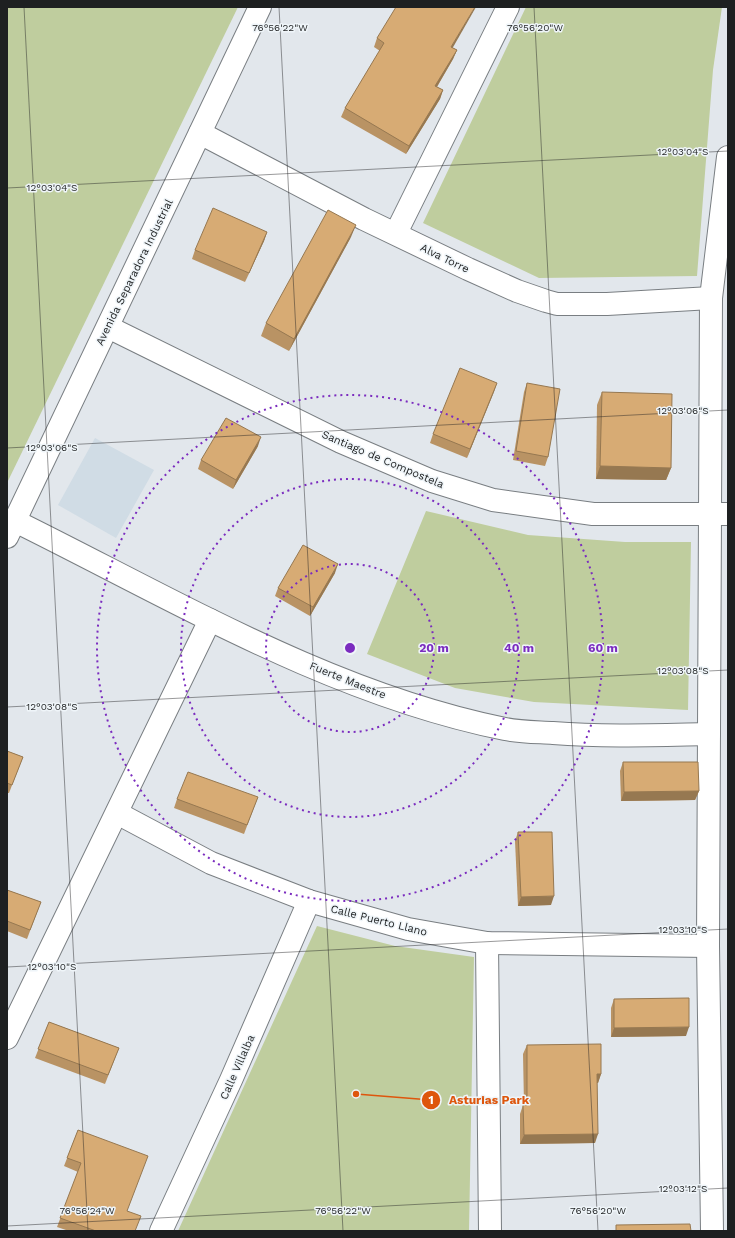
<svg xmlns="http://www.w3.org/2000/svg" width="735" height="1238" font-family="'Work Sans',sans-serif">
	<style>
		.built { fill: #d0dce5 }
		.green { fill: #bfcd9e }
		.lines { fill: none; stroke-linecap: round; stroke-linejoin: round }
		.minor-casing { stroke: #797e82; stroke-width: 24 }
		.major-casing { stroke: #797e82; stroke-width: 24 }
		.minor { stroke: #fff; stroke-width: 22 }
		.major { stroke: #fff; stroke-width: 22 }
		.wall { fill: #b99364 }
		.shaded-wall { fill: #967851 }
		.building { fill: #d7ab74; stroke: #967851 }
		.ticks { fill: none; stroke: #1e2021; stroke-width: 1; stroke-opacity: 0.45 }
		.ring { fill: none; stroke: #7b2cbf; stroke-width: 2; stroke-dasharray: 2 4 }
		.labels { text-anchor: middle; stroke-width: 3; stroke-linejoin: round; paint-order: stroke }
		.street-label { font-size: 11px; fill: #1e2021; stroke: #eff5f9 }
		.ticks-label { font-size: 10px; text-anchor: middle; fill: #1e2021; stroke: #eff5f9; stroke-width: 3; stroke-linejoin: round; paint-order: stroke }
		.centre { fill: #7b2cbf; stroke: #eff5f9; stroke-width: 2 }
		.ring-label { font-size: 12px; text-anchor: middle; font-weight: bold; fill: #7b2cbf; stroke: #eff5f9; stroke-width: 3; stroke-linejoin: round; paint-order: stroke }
		.leader { fill: none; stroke: #de560d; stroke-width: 1.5 }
		.callout-dot { fill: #de560d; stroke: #eff5f9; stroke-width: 1.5 }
		.mark-label { font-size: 12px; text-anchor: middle; font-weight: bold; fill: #fff }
		.callout-label { font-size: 12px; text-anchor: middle; font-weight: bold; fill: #de560d; stroke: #eff5f9; stroke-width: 3; stroke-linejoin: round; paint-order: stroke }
	</style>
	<rect width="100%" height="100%" fill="#e2e7ec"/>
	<path class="built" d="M 95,438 L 154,470 L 116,538 L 58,505 Z"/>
	<g class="green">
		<path d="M 7,7 L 238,7 L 7,483 Z"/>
		<path d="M 526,7 L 722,7 L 713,70 L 697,276 L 539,278 L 423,223 Z"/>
		<path d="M 426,511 L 528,535 L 625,542 L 691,542 L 688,710 L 534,702 L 455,688 L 367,654 Z"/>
		<path d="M 317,926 L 395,946 L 474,957 L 469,1231 L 178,1231 Z"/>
	</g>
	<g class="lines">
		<defs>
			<g id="minor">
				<path d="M 200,133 L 364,219 L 468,269 L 517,291 L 546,301 L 557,304 L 607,304 L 711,298"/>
				<path d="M 396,233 L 508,7"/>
				<path d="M 108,327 L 341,442 L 432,481 L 493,500 L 593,514 L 728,514"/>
				<path d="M 15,521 C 173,599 331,694 505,729 C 520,732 537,732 553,733 C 605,737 657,735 709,734"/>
				<path d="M 117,813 L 211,863 L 309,901 L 408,929 L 487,943 L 708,946"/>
				<path d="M 487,943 L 490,1231"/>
				<path d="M 7,1038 L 210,620"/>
				<path d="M 161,1231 L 231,1080 L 309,901"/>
				<path d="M 712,1231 L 708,946 L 711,298 L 728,157"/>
			</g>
			<path id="major" d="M 7,537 L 260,7"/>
		</defs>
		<use href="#minor" class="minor-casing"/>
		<use href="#major" class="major-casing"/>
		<use href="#minor" class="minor"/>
		<use href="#major" class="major"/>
	</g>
	<g class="wall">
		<path d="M 377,38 L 453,48 L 457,50 L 453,59 L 437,87 L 443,90 L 440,99 L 406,154 L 341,117 L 345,108 L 380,51 L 374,47 Z"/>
		<path d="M 267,232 L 264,241 L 245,282 L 192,259 L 195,250 Z"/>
		<path d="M 351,237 L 289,351 L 261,336 L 266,323 Z"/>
		<path d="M 497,383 L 467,458 L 430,443 L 433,434 Z"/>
		<path d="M 527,383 L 548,457 L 545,466 L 513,460 L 524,392 Z"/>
		<path d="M 602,392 L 671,468 L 666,480 L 596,479 L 597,405 Z"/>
		<path d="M 258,446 L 233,489 L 198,469 L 201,460 Z"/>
		<path d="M 335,573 L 310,616 L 275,596 L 278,588 Z"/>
		<path d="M 7,751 L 23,757 L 9,793 L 7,793 Z"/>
		<path d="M 623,762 L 699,791 L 695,800 L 621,801 L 620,771 Z"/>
		<path d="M 258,797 L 244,834 L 174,808 L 177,799 Z"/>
		<path d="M 518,832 L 551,905 L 518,906 L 515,841 Z"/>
		<path d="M 7,890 L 41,902 L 27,939 L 7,931 Z"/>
		<path d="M 614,999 L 686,1036 L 611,1037 L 611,1008 Z"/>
		<path d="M 49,1022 L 119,1048 L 105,1084 L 35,1058 Z"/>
		<path d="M 527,1045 L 601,1074 L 598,1083 L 597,1083 L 595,1143 L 520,1144 L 520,1114 L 523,1105 L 524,1105 L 523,1054 Z"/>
		<path d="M 78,1130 L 127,1211 L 135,1231 L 69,1231 L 57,1227 L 78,1172 L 64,1166 Z"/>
	</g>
	<g class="shaded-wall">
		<path d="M 475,7 L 476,7 L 448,56 L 451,47 Z"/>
		<path d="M 457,50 L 453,59 L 432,95 L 435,86 Z"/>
		<path d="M 443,90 L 440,99 L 406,154 L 409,146 Z"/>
		<path d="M 356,225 L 351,237 L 289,351 L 294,339 Z"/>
		<path d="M 267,232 L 264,241 L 245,282 L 249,273 Z"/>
		<path d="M 497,383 L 494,392 L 467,458 L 470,449 Z"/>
		<path d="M 261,437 L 258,446 L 233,489 L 236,480 Z"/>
		<path d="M 600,466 L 671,468 L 666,480 L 596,479 Z"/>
		<path d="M 338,564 L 335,573 L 310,616 L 313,607 Z"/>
		<path d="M 699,791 L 695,800 L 621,801 L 624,792 Z"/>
		<path d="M 554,896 L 551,905 L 518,906 L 521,897 Z"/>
		<path d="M 689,1027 L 686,1036 L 611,1037 L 614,1028 Z"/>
		<path d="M 597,1074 L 601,1074 L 598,1083 L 593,1083 Z"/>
		<path d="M 598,1134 L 595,1143 L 520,1144 L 524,1135 Z"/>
	</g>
	<g class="building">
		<path d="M 396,7 L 475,7 L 451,47 L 457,50 L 435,86 L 443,90 L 409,146 L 345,108 L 384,43 L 377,38 Z"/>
		<path d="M 213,208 L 267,232 L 249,273 L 195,250 Z"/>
		<path d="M 328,210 L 356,225 L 294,339 L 266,323 Z"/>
		<path d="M 460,368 L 497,383 L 470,449 L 433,434 Z"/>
		<path d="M 527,383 L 560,389 L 548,457 L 516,451 Z"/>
		<path d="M 602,392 L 672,394 L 671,468 L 600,466 Z"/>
		<path d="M 226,418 L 261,437 L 236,480 L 201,460 Z"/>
		<path d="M 303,545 L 338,564 L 313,607 L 278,588 Z"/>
		<path d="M 7,751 L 23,757 L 12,785 L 7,783 Z"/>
		<path d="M 623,762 L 698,762 L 699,791 L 624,792 Z"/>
		<path d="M 188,772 L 258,797 L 247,825 L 177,799 Z"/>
		<path d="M 518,832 L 552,832 L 554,896 L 521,897 Z"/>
		<path d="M 7,890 L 41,902 L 30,930 L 7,921 Z"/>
		<path d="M 689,998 L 689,1027 L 614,1028 L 614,999 Z"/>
		<path d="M 49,1022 L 119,1048 L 108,1075 L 38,1049 Z"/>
		<path d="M 601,1044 L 601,1074 L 597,1074 L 598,1134 L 524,1135 L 523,1105 L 527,1105 L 527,1045 Z"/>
		<path d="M 78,1130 L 148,1156 L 127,1211 L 141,1216 L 135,1231 L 96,1231 L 60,1218 L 81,1163 L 67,1158 Z"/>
		<path d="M 690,1224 L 691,1231 L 616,1231 L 616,1225 Z"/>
	</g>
	<path class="ticks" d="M 24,7 L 88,1231M 279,7 L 343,1231M 534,7 L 598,1231M 7,188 L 728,151M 7,448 L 728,410M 7,707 L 728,670M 7,967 L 728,929M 7,1226 L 728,1188"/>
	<g class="ring">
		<circle cx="350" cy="648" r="84"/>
		<circle cx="350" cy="648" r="169"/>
		<circle cx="350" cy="648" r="253"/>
	</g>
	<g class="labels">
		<g class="street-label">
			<text transform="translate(445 258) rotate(26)" y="4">Alva Torre</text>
			<text transform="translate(134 272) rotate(-64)" y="4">Avenida Separadora Industrial</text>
			<text transform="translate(383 459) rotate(23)" y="4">Santiago de Compostela</text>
			<text transform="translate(348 680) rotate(22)" y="4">Fuerte Maestre</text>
			<text transform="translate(379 920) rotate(14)" y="4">Calle Puerto Llano</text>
			<text transform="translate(237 1067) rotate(-66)" y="4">Calle Villalba</text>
		</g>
	</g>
	<g class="ticks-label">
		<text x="280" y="31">76°56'22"W</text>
		<text x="535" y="31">76°56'20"W</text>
		<text x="683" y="155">12°03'04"S</text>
		<text x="52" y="191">12°03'04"S</text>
		<text x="683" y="414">12°03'06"S</text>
		<text x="52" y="451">12°03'06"S</text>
		<text x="683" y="674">12°03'08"S</text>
		<text x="52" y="710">12°03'08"S</text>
		<text x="683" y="933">12°03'10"S</text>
		<text x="52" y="970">12°03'10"S</text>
		<text x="683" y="1192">12°03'12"S</text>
		<text x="87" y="1214">76°56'24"W</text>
		<text x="343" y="1214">76°56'22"W</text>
		<text x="598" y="1214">76°56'20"W</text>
	</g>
	<circle cx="350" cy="648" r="6" class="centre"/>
	<g class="ring-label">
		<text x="434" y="652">20 m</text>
		<text x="519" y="652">40 m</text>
		<text x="603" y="652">60 m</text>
	</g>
	<path class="leader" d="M356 1094L431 1100"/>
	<g class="callout-dot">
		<circle cx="356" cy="1094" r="4"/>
		<circle cx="431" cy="1100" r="10"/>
	</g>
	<g class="mark-label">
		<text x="431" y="1104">1</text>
	</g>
	<g class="callout-label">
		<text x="489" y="1104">Asturias Park</text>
	</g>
	<rect width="735" height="1238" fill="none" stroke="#1e2021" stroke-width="16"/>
</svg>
